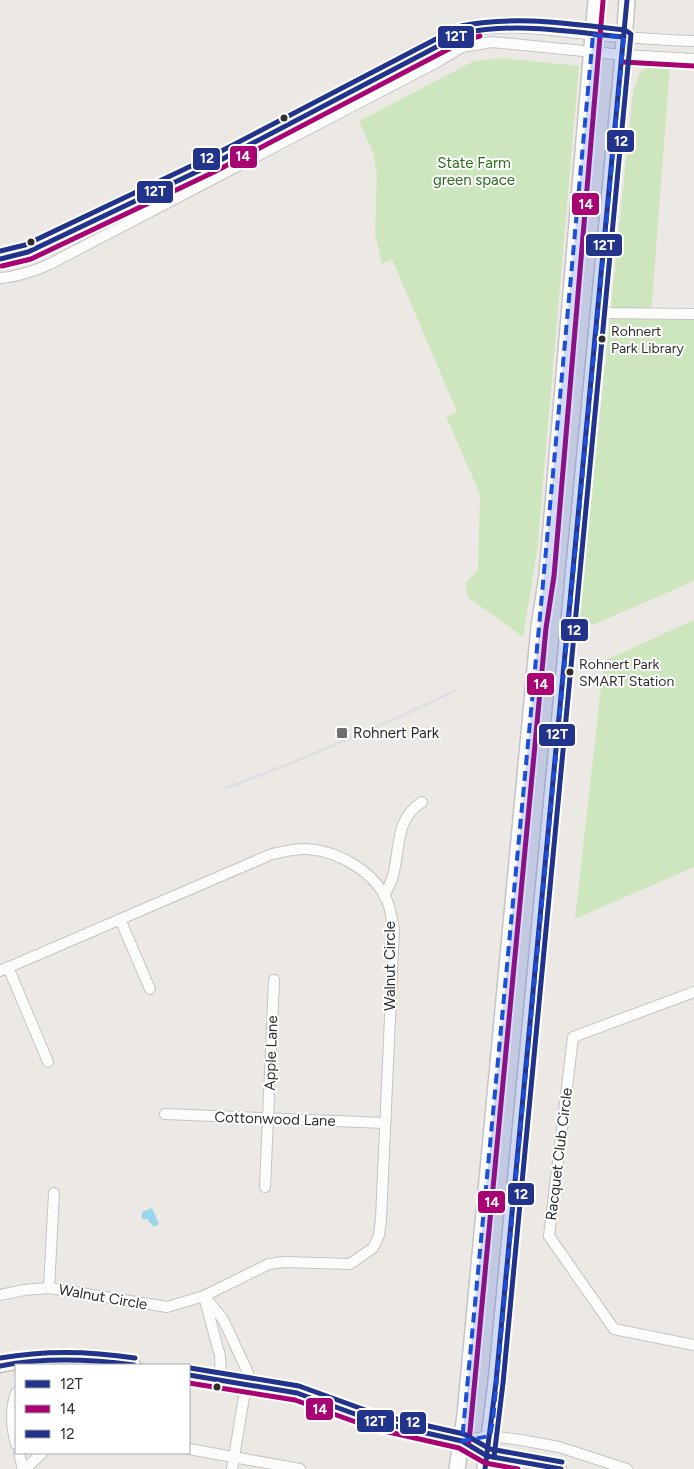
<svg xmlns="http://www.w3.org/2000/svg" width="694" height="1469" font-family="Figtree,sans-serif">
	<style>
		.green { fill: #cee6be }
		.water { fill: #99d6ec }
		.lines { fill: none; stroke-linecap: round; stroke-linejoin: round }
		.minor-casing { stroke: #c5c4c5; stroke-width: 12 }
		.tertiary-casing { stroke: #c5c4c5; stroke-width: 15 }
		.secondary-casing { stroke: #c5c4c5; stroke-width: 18 }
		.minor { stroke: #fcfcfb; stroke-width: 10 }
		.tertiary { stroke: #fcfcfb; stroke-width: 12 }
		.secondary { stroke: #fcfcfb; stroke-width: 15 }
		.rail { stroke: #dfdfe1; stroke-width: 3 }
		.bus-1-casing { stroke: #fff; stroke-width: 9 }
		.bus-2-casing { stroke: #fff; stroke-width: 9 }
		.bus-3-casing { stroke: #fff; stroke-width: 9 }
		.bus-1 { stroke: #21338b; stroke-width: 5 }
		.bus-2 { stroke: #a90272; stroke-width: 5 }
		.bus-3 { stroke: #21338b; stroke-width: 5 }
		.marked { fill: #1d4ed8; fill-opacity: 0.2; stroke: #1d4ed8; stroke-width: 4; stroke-dasharray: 10 6; stroke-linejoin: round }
		.bus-dot { fill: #2e2e2e; stroke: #fff; stroke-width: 2 }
		.poi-dot { fill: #706f6e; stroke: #fff; stroke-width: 2 }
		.labels { text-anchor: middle; stroke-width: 4; stroke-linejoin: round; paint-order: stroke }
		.bus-label { font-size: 14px; fill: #2e2e2e; stroke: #fff; text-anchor: start }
		.park-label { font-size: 15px; fill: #2c6e1b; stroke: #fff }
		.poi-label { font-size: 15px; fill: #2e2e2e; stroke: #fff; text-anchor: start }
		.street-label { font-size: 15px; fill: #2e2e2e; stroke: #fff }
		.line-badge { stroke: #fff; stroke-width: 2 }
		.badge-label { font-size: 14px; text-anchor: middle; font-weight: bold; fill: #fff }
	</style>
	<rect width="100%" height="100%" fill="#ece8e4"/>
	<g class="green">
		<path d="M 500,58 L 579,66 L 537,552 L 523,637 L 468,597 L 465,584 L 478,570 L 480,494 L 446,417 L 457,412 L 392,259 L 382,264 L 375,235 L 377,174 L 373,153 L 359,121 L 474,61 Z"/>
		<path d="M 655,64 L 670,64 L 651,316 L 694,319 L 694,581 L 595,624 L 578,629 L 633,92 L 640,72 Z"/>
		<path d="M 694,620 L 694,867 L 575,919 L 604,661 Z"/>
	</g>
	<path class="water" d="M 152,1208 L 159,1224 L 154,1227 L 147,1219 L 142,1219 L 142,1212 Z"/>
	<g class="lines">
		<defs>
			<g id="minor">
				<path d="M 0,259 L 28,252 L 211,165 L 463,33 C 503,22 546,30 586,34 C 622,37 658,40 694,41"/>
				<path d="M 0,278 C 18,277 34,271 50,264 L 437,62 L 462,47 L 492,42 L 623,55 L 694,59"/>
				<path d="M 599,313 L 694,314"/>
				<path d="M 384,896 C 388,888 393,880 394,871 C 400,846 396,818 422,802"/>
				<path d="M 120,919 L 150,989"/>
				<path d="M 8,967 L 48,1062"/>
				<path d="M 0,971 L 272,854 C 284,852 295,848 307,849 C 339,851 378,873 389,906 C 391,913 392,921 394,928 L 381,1219 L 379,1235 L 373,1248 L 350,1264 L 284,1262 L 269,1264 L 204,1296 L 167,1307 L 49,1288 L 24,1290 L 0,1295"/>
				<path d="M 694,992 L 573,1037 L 549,1236 L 614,1329 L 694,1345"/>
				<path d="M 165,1114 L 385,1123"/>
				<path d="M 265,1187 L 274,980"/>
				<path d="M 49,1288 L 54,1193"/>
				<path d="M 204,1296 L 223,1319 L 248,1373 L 232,1469"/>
				<path d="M 205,1300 L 220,1356 L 221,1380"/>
				<path d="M 16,1393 C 10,1410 11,1426 16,1444"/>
				<path d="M 462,1441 L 490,1436 L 521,1440 L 559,1447 L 627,1469"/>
				<path d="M 462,1441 L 487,1456 L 561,1469"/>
				<path d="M 189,1449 L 300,1469"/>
				<path d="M 19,1453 L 23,1469"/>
				<path d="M 25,1469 L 42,1453"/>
			</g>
			<g id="tertiary">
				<path d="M 0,1366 C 45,1356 89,1358 134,1365"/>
				<path d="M 189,1375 L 297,1393 L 377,1422 L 462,1441"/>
			</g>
			<g id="secondary">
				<path d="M 457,1469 L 465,1415 L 539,627 L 547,575 L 596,0"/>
				<path d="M 485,1469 L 496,1382 L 623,55 L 627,0"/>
			</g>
		</defs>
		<use href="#minor" class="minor-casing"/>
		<use href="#tertiary" class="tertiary-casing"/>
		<use href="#secondary" class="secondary-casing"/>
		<use href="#minor" class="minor"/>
		<use href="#tertiary" class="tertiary"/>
		<use href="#secondary" class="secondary"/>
		<path class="rail" d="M 226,788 C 304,759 382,726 457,690"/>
		<defs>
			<g id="bus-1">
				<path d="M 0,259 L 28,252 L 211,165 L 463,33 C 517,22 570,32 624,37"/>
				<path d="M 0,1366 C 45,1357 89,1359 134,1365"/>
				<path d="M 189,1375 L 297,1393 L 377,1422 L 462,1441 L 487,1456 L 561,1469"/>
				<path d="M 485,1469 L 496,1382 L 627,0"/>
			</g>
			<g id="bus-2">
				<path d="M 623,62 L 694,66"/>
				<path d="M 2,266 L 31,259 L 214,172 L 466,40 L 480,36"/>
				<path d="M 189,1383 L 295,1400 L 375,1429 L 459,1448 L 485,1463 L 518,1469"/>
				<path d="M 469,1442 L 546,628 L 554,576 L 603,1"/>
			</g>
			<g id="bus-3">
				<path d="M 0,251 L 25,245 L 208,158 L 461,26 C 516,15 570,24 625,30 L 631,34 L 503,1383 L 494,1457"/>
				<path d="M 0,1358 C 45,1350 90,1351 135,1358"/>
				<path d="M 190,1368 L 299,1386 L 379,1415 L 464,1434 L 490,1449 L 562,1462"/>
			</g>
		</defs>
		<use href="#bus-1" class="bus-1-casing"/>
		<use href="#bus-2" class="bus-2-casing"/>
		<use href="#bus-3" class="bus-3-casing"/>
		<use href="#bus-1" class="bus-1"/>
		<use href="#bus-2" class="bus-2"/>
		<use href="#bus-3" class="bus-3"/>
	</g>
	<path class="marked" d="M 593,35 L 624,37 L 493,1420 L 490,1436 L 462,1441 L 539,627 Z"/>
	<g class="bus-dot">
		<circle cx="284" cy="118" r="4.5"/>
		<circle cx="31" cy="242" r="4.5"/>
		<circle cx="602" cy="339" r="4.5"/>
		<circle cx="570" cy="672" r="4.5"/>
		<circle cx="217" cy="1387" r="4.5"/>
	</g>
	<rect class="poi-dot" x="336" y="727" width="12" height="12" rx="2.5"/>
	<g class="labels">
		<g class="bus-label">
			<text x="611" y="336">Rohnert<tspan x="611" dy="17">Park Library</tspan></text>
			<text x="579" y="669">Rohnert Park<tspan x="579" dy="17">SMART Station</tspan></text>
		</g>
		<g class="park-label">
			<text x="474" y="168">State Farm<tspan x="474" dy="17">green space</tspan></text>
		</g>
		<g class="poi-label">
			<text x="353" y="738">Rohnert Park</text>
		</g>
		<g class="street-label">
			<text transform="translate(390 966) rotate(-90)" y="5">Walnut Circle</text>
			<text transform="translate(271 1053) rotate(-88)" y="5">Apple Lane</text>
			<text transform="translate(275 1119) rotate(2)" y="5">Cottonwood Lane</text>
			<text transform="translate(559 1154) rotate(-83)" y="5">Racquet Club Circle</text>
			<text transform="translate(103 1297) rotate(10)" y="5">Walnut Circle</text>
		</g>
	</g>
	<g class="line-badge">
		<rect x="437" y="25" width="38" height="24" rx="5" fill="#21338b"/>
		<rect x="606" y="129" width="29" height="24" rx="5" fill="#21338b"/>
		<rect x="229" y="145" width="29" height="24" rx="5" fill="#a90272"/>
		<rect x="192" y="147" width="29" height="24" rx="5" fill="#21338b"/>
		<rect x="136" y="180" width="38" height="24" rx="5" fill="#21338b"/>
		<rect x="571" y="192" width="29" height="24" rx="5" fill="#a90272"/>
		<rect x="585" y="233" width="38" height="24" rx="5" fill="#21338b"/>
		<rect x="560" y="618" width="29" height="24" rx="5" fill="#21338b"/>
		<rect x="526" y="672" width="29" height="24" rx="5" fill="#a90272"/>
		<rect x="538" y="723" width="38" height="24" rx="5" fill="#21338b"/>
		<rect x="507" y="1182" width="28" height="24" rx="5" fill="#21338b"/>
		<rect x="477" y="1190" width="29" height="24" rx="5" fill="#a90272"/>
		<rect x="305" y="1397" width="29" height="24" rx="5" fill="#a90272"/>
		<rect x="356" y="1409" width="39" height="24" rx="5" fill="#21338b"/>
		<rect x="399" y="1411" width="28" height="24" rx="5" fill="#21338b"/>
	</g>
	<g class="badge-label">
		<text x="456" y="41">12T</text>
		<text x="621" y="146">12</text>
		<text x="243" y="161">14</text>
		<text x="207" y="163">12</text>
		<text x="155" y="196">12T</text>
		<text x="586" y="209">14</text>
		<text x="604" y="250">12T</text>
		<text x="574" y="635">12</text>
		<text x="541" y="689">14</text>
		<text x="557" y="739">12T</text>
		<text x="521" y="1199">12</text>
		<text x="492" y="1207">14</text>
		<text x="320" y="1414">14</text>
		<text x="375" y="1426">12T</text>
		<text x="413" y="1427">12</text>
	</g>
	<rect x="15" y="1364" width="175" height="90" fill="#ffffff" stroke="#ababab"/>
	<rect x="25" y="1380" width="25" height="8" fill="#21338b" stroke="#ababab"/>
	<text x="60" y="1389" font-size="15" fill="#2e2e2e">12T</text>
	<rect x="25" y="1405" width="25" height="8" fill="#a90272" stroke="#ababab"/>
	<text x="60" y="1414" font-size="15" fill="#2e2e2e">14</text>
	<rect x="25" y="1430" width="25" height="8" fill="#21338b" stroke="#ababab"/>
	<text x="60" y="1439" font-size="15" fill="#2e2e2e">12</text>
</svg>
